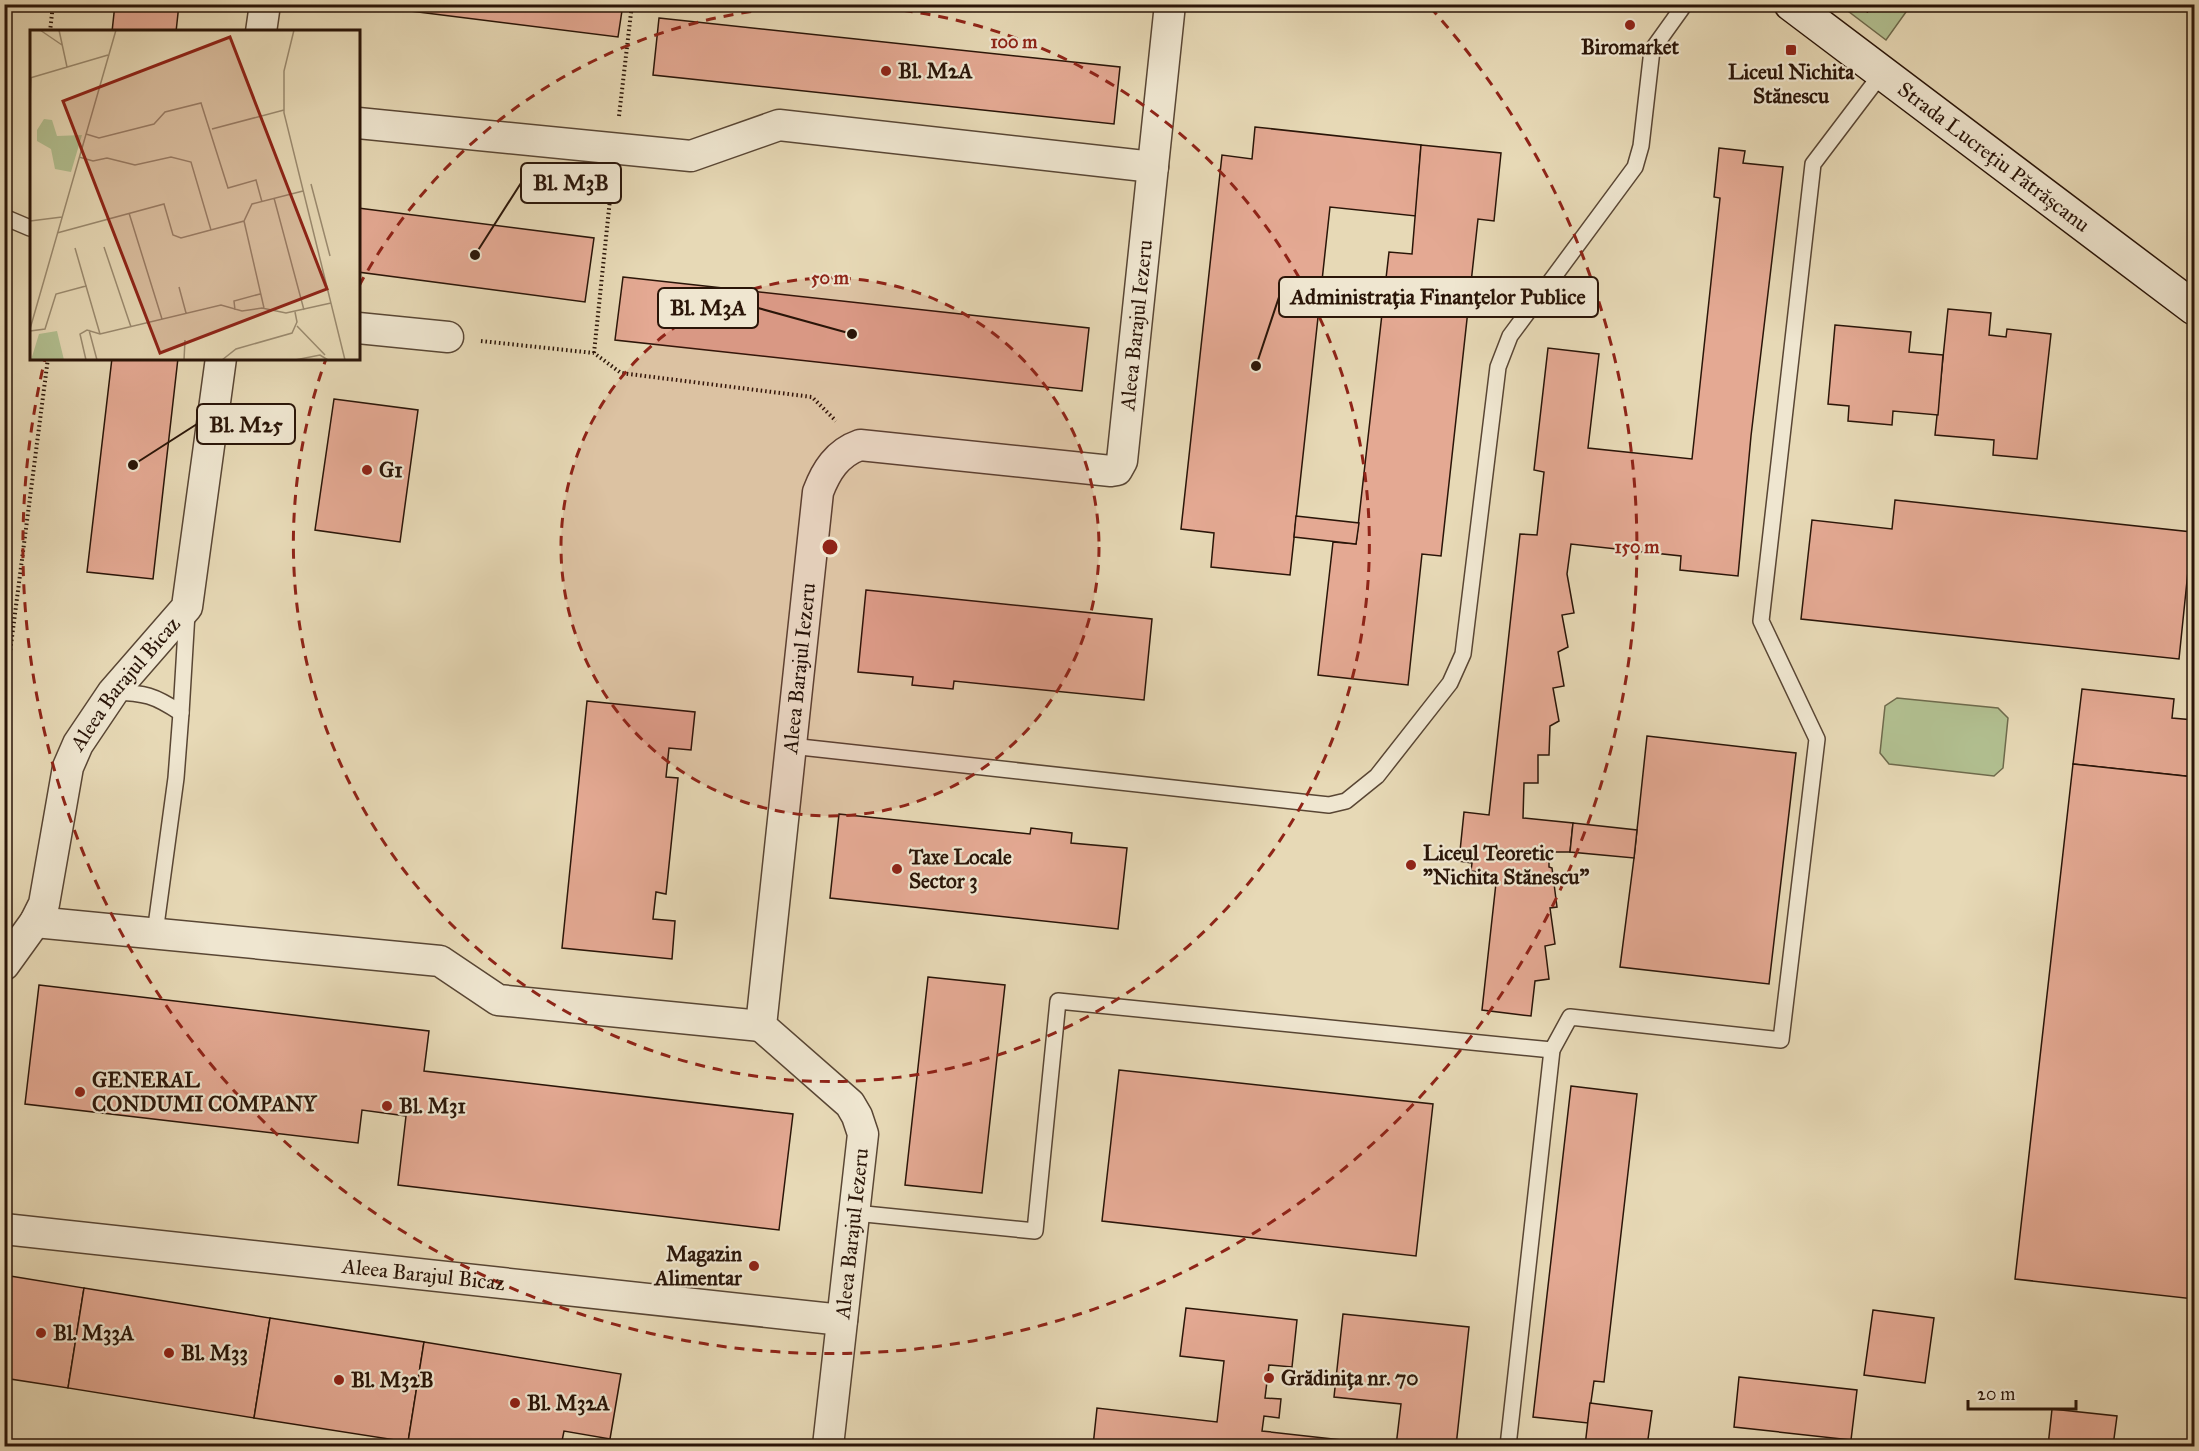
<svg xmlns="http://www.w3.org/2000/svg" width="2199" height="1451" font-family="'IM FELL Great Primer',serif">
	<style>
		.green { fill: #b2c091; stroke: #6e6a4c; stroke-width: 1.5 }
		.building { fill: #e4a993; stroke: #2a1508; stroke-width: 1.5 }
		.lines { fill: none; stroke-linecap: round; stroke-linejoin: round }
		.service-casing { stroke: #594634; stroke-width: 18 }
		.minor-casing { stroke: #594634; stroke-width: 33 }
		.secondary-casing { stroke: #2a1508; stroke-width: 36 }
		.path { stroke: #2a1508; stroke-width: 4; stroke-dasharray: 1.5 3; stroke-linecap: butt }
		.service { stroke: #efe6d0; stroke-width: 15 }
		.minor { stroke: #efe6d0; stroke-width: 30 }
		.secondary { stroke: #efe6d0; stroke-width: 33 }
		.ring { fill: none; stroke: #8f2418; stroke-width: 3; stroke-dasharray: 10 8 }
		.poi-dot { fill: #8f2418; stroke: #efe6d0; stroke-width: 2 }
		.labels { text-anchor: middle; stroke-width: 4.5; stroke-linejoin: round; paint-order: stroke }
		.poi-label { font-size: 21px; font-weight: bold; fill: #2a1508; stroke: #efe6d0; text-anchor: start }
		.street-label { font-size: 21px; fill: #2a1508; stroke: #efe6d0 }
		.inset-road { fill: none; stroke: #9b8b70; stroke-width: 1.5 }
		.view { fill: #8f2418; fill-opacity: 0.15; stroke: #8f2418; stroke-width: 3 }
		.inset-edge { fill: none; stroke: #2a1508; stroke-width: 3 }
		.centre { fill: #8f2418; stroke: #efe6d0; stroke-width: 3 }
		.ring-label { font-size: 18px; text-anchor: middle; font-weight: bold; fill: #8f2418; stroke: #efe6d0; stroke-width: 4.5; stroke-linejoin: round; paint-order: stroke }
		.leader { fill: none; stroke: #2a1508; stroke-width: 2 }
		.callout-dot { fill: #2a1508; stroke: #efe6d0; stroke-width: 2 }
		.callout { fill: #efe6d0; stroke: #2a1508; stroke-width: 2 }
		.callout-label { font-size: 22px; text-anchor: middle; font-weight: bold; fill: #2a1508 }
	</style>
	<rect width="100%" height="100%" fill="#e7d9b6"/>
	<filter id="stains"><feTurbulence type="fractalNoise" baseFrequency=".00333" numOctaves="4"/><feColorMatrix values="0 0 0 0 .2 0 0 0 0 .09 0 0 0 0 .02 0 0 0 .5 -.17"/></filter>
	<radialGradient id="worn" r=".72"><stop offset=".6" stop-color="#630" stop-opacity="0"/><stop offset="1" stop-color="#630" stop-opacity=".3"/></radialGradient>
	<g class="green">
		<path d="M 1840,5 L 1911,5 L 1886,40 Z"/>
		<path d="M 1897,698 L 1998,708 L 2008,718 L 2003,768 L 1994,776 L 1889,764 L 1880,753 L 1885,706 Z"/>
	</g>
	<g class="building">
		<path d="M 115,4 L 179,4 L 176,32 L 112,32 Z"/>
		<path d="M 354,4 L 623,4 L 618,37 Z"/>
		<path d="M 659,18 L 1120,67 L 1114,124 L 653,75 Z"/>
		<path d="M 1255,127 L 1421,145 L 1416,216 L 1330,207 L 1290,575 L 1211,567 L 1214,533 L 1181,529 L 1222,155 L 1252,159 Z"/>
		<path d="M 1421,145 L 1501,153 L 1494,221 L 1478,219 L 1441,556 L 1422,554 L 1408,685 L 1318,675 L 1333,542 L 1356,544 L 1389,252 L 1412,254 Z"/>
		<path d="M 1719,148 L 1745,151 L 1743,163 L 1783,167 L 1751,436 L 1738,576 L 1680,570 L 1681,556 L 1571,544 L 1567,574 L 1574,613 L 1562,615 L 1568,647 L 1558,652 L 1564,686 L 1553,688 L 1559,721 L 1550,726 L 1549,755 L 1538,755 L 1538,783 L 1524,783 L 1523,818 L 1573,823 L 1570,852 L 1549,852 L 1549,867 L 1552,868 L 1557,907 L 1550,908 L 1555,944 L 1545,946 L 1549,979 L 1535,981 L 1531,1016 L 1482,1010 L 1497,874 L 1471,871 L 1472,863 L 1459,861 L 1464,812 L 1489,815 L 1520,534 L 1537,535 L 1544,472 L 1534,470 L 1548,348 L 1599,354 L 1588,448 L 1692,459 L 1720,198 L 1714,197 Z"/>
		<path d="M 358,208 L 594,238 L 585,302 L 358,272 Z"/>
		<path d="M 623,277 L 1089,328 L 1082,391 L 615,340 Z"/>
		<path d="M 1948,309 L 1991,313 L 1989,335 L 2006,337 L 2007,329 L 2051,334 L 2037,459 L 1993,455 L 1994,440 L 1935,435 Z"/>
		<path d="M 1835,325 L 1911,332 L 1909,352 L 1943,355 L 1938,415 L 1893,411 L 1892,425 L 1848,421 L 1849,406 L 1828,404 Z"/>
		<path d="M 112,358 L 178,358 L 153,579 L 87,572 Z"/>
		<path d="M 334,399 L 418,410 L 400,542 L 315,530 Z"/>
		<path d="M 1895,500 L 2192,532 L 2179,659 L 1801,619 L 1812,520 L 1892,529 Z"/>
		<path d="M 1296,516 L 1359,523 L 1356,544 L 1294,537 Z"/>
		<path d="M 866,590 L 1152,619 L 1144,700 L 954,681 L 953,689 L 912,685 L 913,677 L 858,672 Z"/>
		<path d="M 2082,689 L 2174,699 L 2172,718 L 2194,720 L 2194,777 L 2073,764 Z"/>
		<path d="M 587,701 L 695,712 L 691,750 L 669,748 L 666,777 L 678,778 L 666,894 L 656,892 L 653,919 L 675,921 L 672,959 L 562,948 Z"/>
		<path d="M 1647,736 L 1796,753 L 1769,984 L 1620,967 L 1634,858 Z"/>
		<path d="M 2073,764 L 2194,777 L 2194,1299 L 2015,1279 Z"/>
		<path d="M 839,814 L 1030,834 L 1031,828 L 1072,833 L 1071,843 L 1127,848 L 1118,929 L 830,898 Z"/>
		<path d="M 1573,823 L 1637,830 L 1634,858 L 1570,852 Z"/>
		<path d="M 928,977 L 1005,985 L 982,1193 L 905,1185 Z"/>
		<path d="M 39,985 L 429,1031 L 424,1071 L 793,1114 L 779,1230 L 398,1185 L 406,1116 L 362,1110 L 358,1143 L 25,1104 Z"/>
		<path d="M 1119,1070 L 1433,1104 L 1416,1256 L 1102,1221 Z"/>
		<path d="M 1571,1086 L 1637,1094 L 1604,1382 L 1594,1381 L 1588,1423 L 1533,1417 Z"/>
		<path d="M 4,1275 L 84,1288 L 68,1388 L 4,1378 Z"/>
		<path d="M 84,1288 L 270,1318 L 254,1418 L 68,1388 Z"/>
		<path d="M 1186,1308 L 1297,1320 L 1292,1367 L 1269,1365 L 1265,1398 L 1281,1399 L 1279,1418 L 1264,1416 L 1262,1431 L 1396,1446 L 1093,1446 L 1097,1408 L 1217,1422 L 1224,1361 L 1180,1356 Z"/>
		<path d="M 1873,1310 L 1934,1318 L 1925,1383 L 1864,1375 Z"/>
		<path d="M 1343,1314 L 1469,1327 L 1456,1446 L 1396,1446 L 1401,1404 L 1334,1397 Z"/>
		<path d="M 270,1318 L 424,1342 L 408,1442 L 254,1418 Z"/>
		<path d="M 424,1342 L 621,1374 L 610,1439 L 564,1431 L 561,1446 L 433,1446 L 408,1442 Z"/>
		<path d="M 1739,1377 L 1857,1390 L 1851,1440 L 1734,1427 Z"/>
		<path d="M 1590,1403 L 1652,1411 L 1647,1446 L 1585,1446 Z"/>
		<path d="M 2052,1409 L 2117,1416 L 2113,1446 L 2048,1446 Z"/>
		<path d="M 1907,1441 L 1957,1446 L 1906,1446 Z"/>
	</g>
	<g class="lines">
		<defs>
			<g id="service">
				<path d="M 4,217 L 30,228"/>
				<path d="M 113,692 C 145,693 154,695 181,713 L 176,778 L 155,933"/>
				<path d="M 181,713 L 187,613"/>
				<path d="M 791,746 L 1329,805 L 1346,801 L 1377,776 L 1450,683 L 1463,654 L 1498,367 L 1510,336 L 1635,167 L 1641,146 L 1652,50 L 1685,4"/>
				<path d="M 855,1213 L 1035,1231 L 1058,1001 L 1552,1050"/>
				<path d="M 1508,1446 L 1552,1050 L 1570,1017 L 1781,1040 L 1817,739 L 1761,621 L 1813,164 L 1882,73"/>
			</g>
			<g id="minor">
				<path d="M 261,32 L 265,4"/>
				<path d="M 358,123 L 691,156 L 779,125 L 1153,167"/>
				<path d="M 358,328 L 448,337"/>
				<path d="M 35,922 L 440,961 L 498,1000 L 761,1026"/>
				<path id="s1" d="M 4,965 L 35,922 L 44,904 L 68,767 L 78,744 L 113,692 L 187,607 L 221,358"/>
				<path id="s2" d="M 4,1229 L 842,1320"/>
				<path id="s3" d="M 828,1446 L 863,1134 L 857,1116 L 850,1104 L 761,1026 L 818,492 C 826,471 837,453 860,445 L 1111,471 L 1117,470 L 1122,461 L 1170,4"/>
			</g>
			<g id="secondary">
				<path id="s4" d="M 1791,4 L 2194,308"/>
			</g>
		</defs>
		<use href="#service" class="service-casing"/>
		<use href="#minor" class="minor-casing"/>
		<use href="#secondary" class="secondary-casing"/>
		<g class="path">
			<path d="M 1866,12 L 1871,4"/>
			<path d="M 50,32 L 53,4"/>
			<path d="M 619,116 L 632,4"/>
			<path d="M 481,341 L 594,353 L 621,373 L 812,397 L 836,421"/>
			<path d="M 594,353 L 612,180"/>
			<path d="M 4,699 L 48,358"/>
		</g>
		<use href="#service" class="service"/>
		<use href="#minor" class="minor"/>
		<use href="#secondary" class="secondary"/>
	</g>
	<circle cx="830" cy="547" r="269" fill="#8f2418" fill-opacity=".12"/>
	<g class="ring">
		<circle cx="830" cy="547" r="269"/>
		<path d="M359 286A538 538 0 1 1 326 359"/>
		<path d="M1430 7A807 807 0 1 1 45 359"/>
	</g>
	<g class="poi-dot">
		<circle cx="1630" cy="25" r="6"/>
		<rect x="1785" y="44" width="12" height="12" rx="3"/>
		<circle cx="886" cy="71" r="6"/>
		<circle cx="367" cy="470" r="6"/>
		<circle cx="1411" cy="865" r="6"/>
		<circle cx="897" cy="869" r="6"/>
		<circle cx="80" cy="1092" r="6"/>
		<circle cx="387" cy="1106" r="6"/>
		<circle cx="754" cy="1266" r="6"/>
		<circle cx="41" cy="1333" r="6"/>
		<circle cx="169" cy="1353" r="6"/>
		<circle cx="1269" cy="1378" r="6"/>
		<circle cx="339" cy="1380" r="6"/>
		<circle cx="515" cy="1403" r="6"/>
	</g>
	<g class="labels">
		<g class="poi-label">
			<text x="1630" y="54" text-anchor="middle">Biromarket</text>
			<text x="898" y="78">Bl. M2A</text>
			<text x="1791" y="79" text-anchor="middle">Liceul Nichita<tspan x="1791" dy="24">Stănescu</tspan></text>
			<text x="379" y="477">G1</text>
			<text x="1423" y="860">Liceul Teoretic<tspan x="1423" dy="24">"Nichita Stănescu"</tspan></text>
			<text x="909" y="864">Taxe Locale<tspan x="909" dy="24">Sector 3</tspan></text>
			<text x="92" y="1087">GENERAL<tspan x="92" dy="24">CONDUMI COMPANY</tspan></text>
			<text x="399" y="1113">Bl. M31</text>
			<text x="742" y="1261" text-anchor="end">Magazin<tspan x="742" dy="24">Alimentar</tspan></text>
			<text x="53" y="1340">Bl. M33A</text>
			<text x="181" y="1360">Bl. M33</text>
			<text x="1281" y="1385">Grădiniţa nr. 70</text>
			<text x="351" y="1387">Bl. M32B</text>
			<text x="527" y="1410">Bl. M32A</text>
		</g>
		<g class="street-label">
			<text dy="7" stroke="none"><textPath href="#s4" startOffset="254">Strada Lucrețiu Pătrășcanu</textPath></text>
			<text dy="7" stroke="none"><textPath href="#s3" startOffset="1473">Aleea Barajul Iezeru</textPath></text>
			<text dy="7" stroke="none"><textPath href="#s3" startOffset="825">Aleea Barajul Iezeru</textPath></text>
			<text dy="7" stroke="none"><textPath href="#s1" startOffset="314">Aleea Barajul Bicaz</textPath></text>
			<text dy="7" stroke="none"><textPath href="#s3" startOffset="214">Aleea Barajul Iezeru</textPath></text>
			<text dy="7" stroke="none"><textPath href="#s2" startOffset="422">Aleea Barajul Bicaz</textPath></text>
		</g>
	</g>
	<g transform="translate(30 30)">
		<rect width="330" height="330" fill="#e7d9b6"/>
		<path d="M 14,89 L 22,90 L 27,106 L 52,105 L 41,142 L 25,139 L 21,119 L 7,111 L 7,100 ZM 27,301 L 34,330 L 1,330 L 9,304 Z" fill="#b2c091"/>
		<path class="inset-road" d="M 10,0 L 32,15M 29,0 L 37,37M 264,0 L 254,41 L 254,83 L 315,330M 0,48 L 78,25M 0,71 L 1,47M 182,99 L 254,80M 56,104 L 69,108 L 124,94 L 135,82 L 171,73 L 198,158 L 226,150 L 232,172M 49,127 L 63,131 L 77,128 L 105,135 L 141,127 L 161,132 L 181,200M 281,154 L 300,226M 244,168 L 274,280M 99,183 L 132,289M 0,191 L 32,187M 214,191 L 234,278M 27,203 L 134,174 L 143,205 L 151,208 L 214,191 L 222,174 L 273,161M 74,217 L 101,297M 45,218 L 56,256M 149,257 L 156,283M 205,280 L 204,271 L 230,264M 267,296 L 295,325M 0,299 L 86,0M 59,300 L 67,330M 0,301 L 15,299 L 26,264 L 56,256 L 70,304M 56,330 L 50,304 L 57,300 L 70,304 L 191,275 L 212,281 L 232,278 L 256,283 L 301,273M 154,330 L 155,310M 192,330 L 206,319 L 262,303 L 267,292 L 265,282M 265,330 L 290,325 L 298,330"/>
		<path class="view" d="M 200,7 L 297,259 L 130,323 L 33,71 Z"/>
		<rect width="330" height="330" class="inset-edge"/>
	</g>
	<circle cx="830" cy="547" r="9" class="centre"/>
	<g class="ring-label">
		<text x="1014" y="48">100 m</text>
		<text x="830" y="284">50 m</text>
		<text x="1637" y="553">150 m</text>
	</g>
	<path class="leader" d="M475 255L521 183M1256 366L1279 297M852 334L758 308M133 465L197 424"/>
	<g class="callout-dot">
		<circle cx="475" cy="255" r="6"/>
		<circle cx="1256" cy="366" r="6"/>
		<circle cx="852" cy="334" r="6"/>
		<circle cx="133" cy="465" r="6"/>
	</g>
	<g class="callout">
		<rect x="521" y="163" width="100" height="40" rx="6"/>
		<rect x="1279" y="277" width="319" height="40" rx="6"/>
		<rect x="658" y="288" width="100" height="40" rx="6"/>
		<rect x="197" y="404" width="98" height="40" rx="6"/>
	</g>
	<g class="callout-label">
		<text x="571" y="190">Bl. M3B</text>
		<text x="1438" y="304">Administrația Finanțelor Publice</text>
		<text x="708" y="315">Bl. M3A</text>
		<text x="246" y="432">Bl. M25</text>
	</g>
	<rect width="2199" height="1451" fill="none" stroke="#e7d9b6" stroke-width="24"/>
	<rect x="6" y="6" width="2187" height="1439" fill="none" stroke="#2a1508" stroke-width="3"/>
	<rect x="12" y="12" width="2175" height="1427" fill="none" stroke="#2a1508" stroke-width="1.5"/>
	<path d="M1968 1400v9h108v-9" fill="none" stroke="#2a1508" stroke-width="3"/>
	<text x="1977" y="1400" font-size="18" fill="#2a1508" stroke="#efe6d0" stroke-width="4.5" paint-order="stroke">20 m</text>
	<rect width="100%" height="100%" filter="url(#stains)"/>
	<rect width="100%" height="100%" fill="url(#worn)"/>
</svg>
